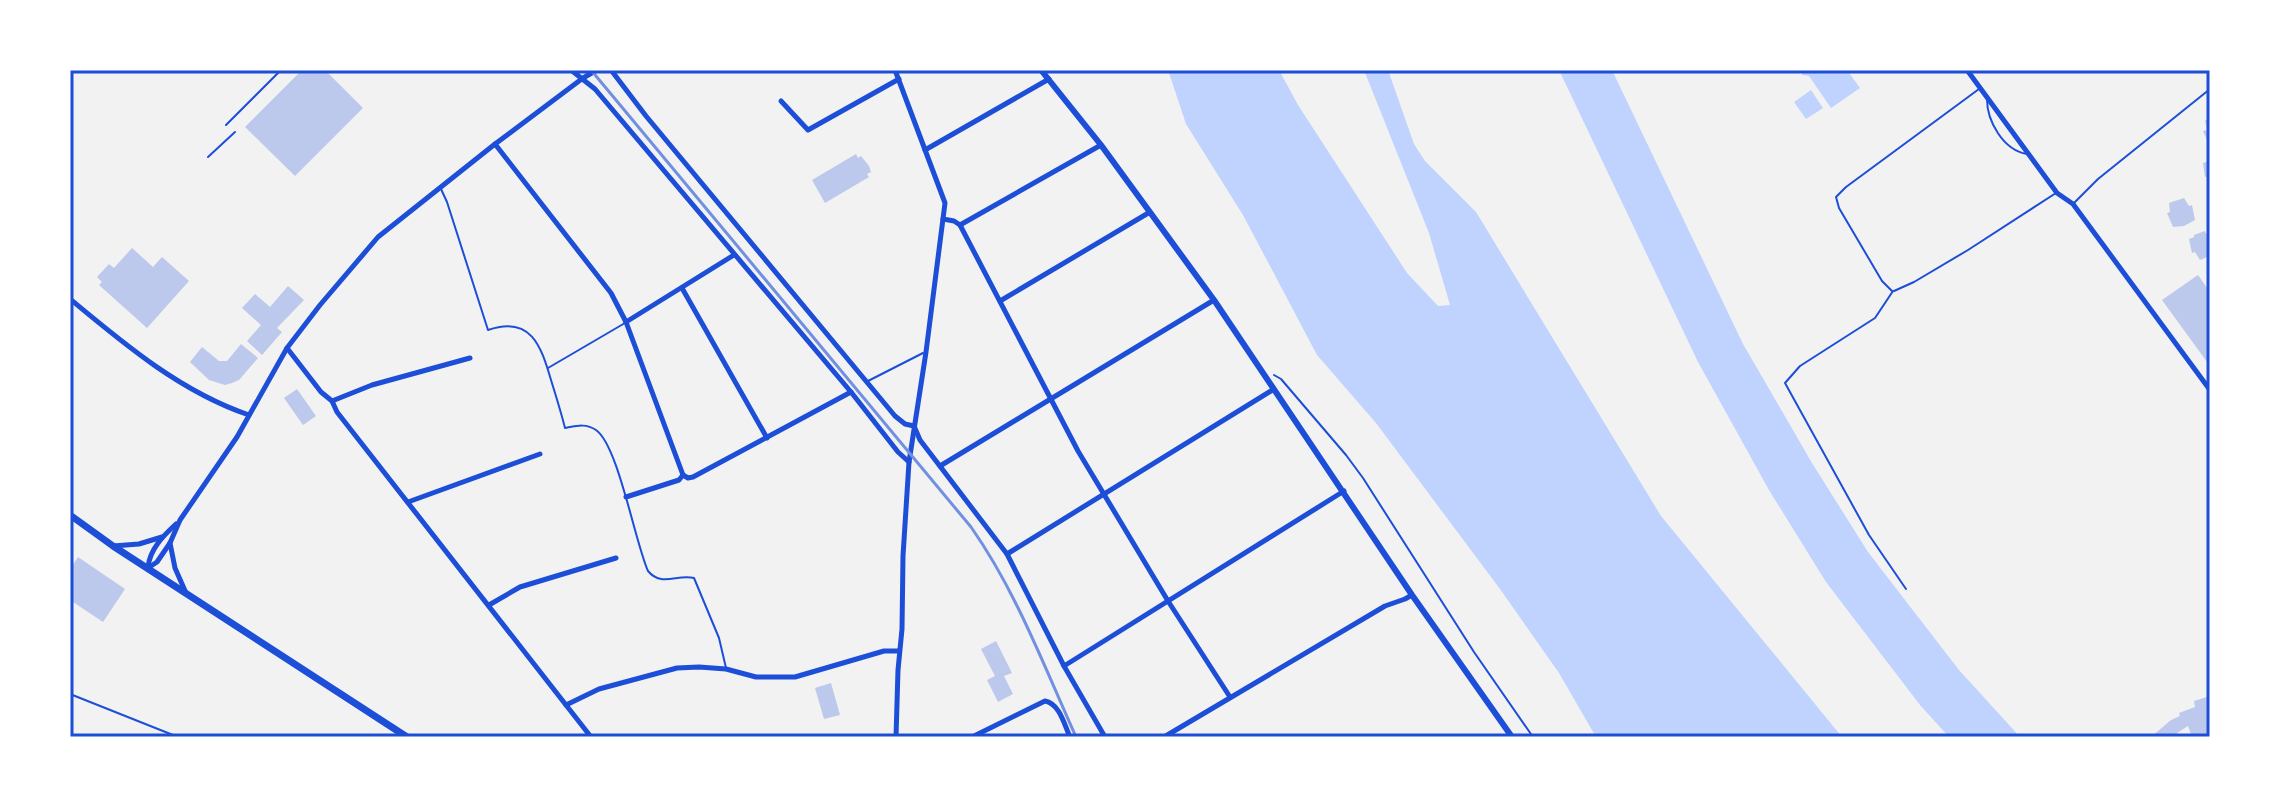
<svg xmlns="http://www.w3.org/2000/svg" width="2280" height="807" font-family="'PT Sans Narrow',sans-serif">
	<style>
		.water { fill: #bfd3fe }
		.building { fill: #bdc9ec }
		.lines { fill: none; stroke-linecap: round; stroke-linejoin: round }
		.path { stroke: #1d4ed8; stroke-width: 2 }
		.service { stroke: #1d4ed8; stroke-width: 2 }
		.minor { stroke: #1d4ed8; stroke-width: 5 }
		.tertiary { stroke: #1d4ed8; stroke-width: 6 }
		.secondary { stroke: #1d4ed8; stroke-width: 7 }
		.rail { stroke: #7290e2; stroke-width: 3 }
		.neatline { fill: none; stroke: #1d4ed8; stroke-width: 3 }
	</style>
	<rect width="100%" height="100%" fill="#f2f2f2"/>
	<g class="water">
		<path d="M 1168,70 L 1279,70 L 1298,105 L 1407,273 L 1438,306 L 1450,305 L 1429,233 L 1364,70 L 1388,70 L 1414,144 L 1425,161 L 1476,212 L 1661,516 L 1842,737 L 1596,737 L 1559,673 L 1500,589 L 1376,423 L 1317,355 L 1243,215 L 1186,124 Z"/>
		<path d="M 1559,70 L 1612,70 L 1743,344 L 1812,463 L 1868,552 L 1959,670 L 2020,737 L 1949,737 L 1920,705 L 1826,582 L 1769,490 L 1698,362 Z"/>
		<path d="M 1802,70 L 1847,70 L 1860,88 L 1831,108 L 1809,76 L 1802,75 Z"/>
		<path d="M 1811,90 L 1823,108 L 1806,119 L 1794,102 Z"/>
	</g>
	<g class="building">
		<path d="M 302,70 L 325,70 L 363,108 L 295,176 L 245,127 Z"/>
		<path d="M 2210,119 L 2210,144 L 2209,145 L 2203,131 L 2207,130 L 2205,120 Z"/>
		<path d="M 856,154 L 858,158 L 861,156 L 869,166 L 871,172 L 867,174 L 869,177 L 825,203 L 812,180 Z"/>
		<path d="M 2210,161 L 2210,176 L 2205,177 L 2203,163 Z"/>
		<path d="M 2184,198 L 2189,206 L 2192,205 L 2195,220 L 2184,226 L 2173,227 L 2167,213 L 2170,212 L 2169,203 Z"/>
		<path d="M 2205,231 L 2206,234 L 2210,232 L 2210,256 L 2200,260 L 2195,252 L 2192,253 L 2189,239 L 2194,237 L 2194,235 Z"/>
		<path d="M 132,248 L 153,267 L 162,257 L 189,281 L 147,328 L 99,285 L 102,282 L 97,277 L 109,264 L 114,268 Z"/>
		<path d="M 2198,275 L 2210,292 L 2210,366 L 2162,300 Z"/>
		<path d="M 288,286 L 304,300 L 277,328 L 282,332 L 262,355 L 247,341 L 261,325 L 242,308 L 255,294 L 270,307 Z"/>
		<path d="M 241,344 L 258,358 L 239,380 L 232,383 L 225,385 L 209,380 L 190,362 L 202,347 L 219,361 L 227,361 Z"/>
		<path d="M 297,389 L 316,416 L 303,425 L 284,398 Z"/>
		<path d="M 78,557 L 125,589 L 103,622 L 70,600 L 70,569 Z"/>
		<path d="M 996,641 L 1012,673 L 1004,676 L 1013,694 L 998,702 L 987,680 L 995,676 L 981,649 Z"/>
		<path d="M 831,683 L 840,715 L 824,719 L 815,688 Z"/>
		<path d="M 2210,696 L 2210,737 L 2192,737 L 2188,726 L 2171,737 L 2151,737 L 2171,720 L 2180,716 L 2179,713 L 2195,707 L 2194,701 Z"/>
	</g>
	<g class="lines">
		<g class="path">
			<path d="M 1274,375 L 1281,379 L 1346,455 L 1363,478 L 1474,652 L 1533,737"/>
			<path d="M 70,694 L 178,737"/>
		</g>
		<g class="service">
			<path d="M 1987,99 C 1987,121 2003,150 2027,154"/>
			<path d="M 226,125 L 281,70"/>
			<path d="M 208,157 L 235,132"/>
			<path d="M 441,189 L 447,202 L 488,330 C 531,315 541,346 551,380 C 556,396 561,412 565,428 C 576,426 586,423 596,430 C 618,445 635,542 648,571 C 661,587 677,574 694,578 L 719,638 L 726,668"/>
			<path d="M 2073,204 L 2098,179 L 2210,89"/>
			<path d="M 1892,291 L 1882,281 L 1839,208 L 1836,197 L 1846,187 L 1979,89"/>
			<path d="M 1893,291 L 1875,318 L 1800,366 L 1785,383 L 1869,535 L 1906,589"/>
			<path d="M 1894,291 L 1914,282 L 1968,250 L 2056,193"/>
			<path d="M 548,368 L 625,323"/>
			<path d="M 868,381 L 923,353"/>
		</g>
		<g class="minor">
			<path d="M 571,70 L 595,89 L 851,392 L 898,452 L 909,462"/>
			<path d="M 611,70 L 646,116 L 895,416 L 905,424 L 914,426 L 920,440 L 1007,554 L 1064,666 L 1105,737"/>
			<path d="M 895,70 L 945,203 L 926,352 L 909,462 L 903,556 L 902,629 L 898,670 L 896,737"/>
			<path d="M 1967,70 L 2057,193 L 2073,204 L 2210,390"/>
			<path d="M 781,101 L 808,130 L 899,79"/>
			<path d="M 495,144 L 611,293 L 626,322 L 683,475"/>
			<path d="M 925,150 L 1049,79"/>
			<path d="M 943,219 L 954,221 L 960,225 L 1078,451 L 1168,601 L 1230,697"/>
			<path d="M 960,225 L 1101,145"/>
			<path d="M 682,288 L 767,438"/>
			<path d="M 70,299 C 124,344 181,392 249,415"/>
			<path d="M 1000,301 L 1150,212"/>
			<path d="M 626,322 L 734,255"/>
			<path d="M 287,348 L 321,392 L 332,401 L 337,412 L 591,737"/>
			<path d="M 332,401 L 372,385 L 470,358"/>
			<path d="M 940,466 L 1214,300"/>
			<path d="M 626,497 L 679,480 L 683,475 L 688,478 L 693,477 L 851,392"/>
			<path d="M 408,502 L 540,454"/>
			<path d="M 170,543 L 175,568 L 186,593"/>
			<path d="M 113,546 L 139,544 L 162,537"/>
			<path d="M 1007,554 L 1274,389"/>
			<path d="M 148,567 C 150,549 163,536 176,524"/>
			<path d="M 148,568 L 157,562 L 170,543 L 180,520 L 237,437 L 287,348 L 320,305 L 378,237 L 495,144 L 583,78 L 597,70"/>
			<path d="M 489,605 L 520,587 L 616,558"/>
			<path d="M 1064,666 L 1344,491"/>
			<path d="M 566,705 L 599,689 L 677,668 L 699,667 L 726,669 L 756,677 L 795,677 L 884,651 L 899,651"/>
			<path d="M 972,737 L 1045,701 C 1060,704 1064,724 1070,737"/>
			<path d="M 1164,737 L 1385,606 L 1405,599 L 1412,595"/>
		</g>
		<path class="tertiary" d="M 1041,70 L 1101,145 L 1214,300 L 1412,595 L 1512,737"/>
		<path class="secondary" d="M 70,515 L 113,546 L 407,737"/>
		<path class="rail" d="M 591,70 L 971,527 C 1016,591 1044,666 1076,737"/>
	</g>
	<rect width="2280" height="807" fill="none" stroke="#ffffff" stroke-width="144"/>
	<rect x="72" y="72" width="2136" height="663" class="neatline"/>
</svg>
